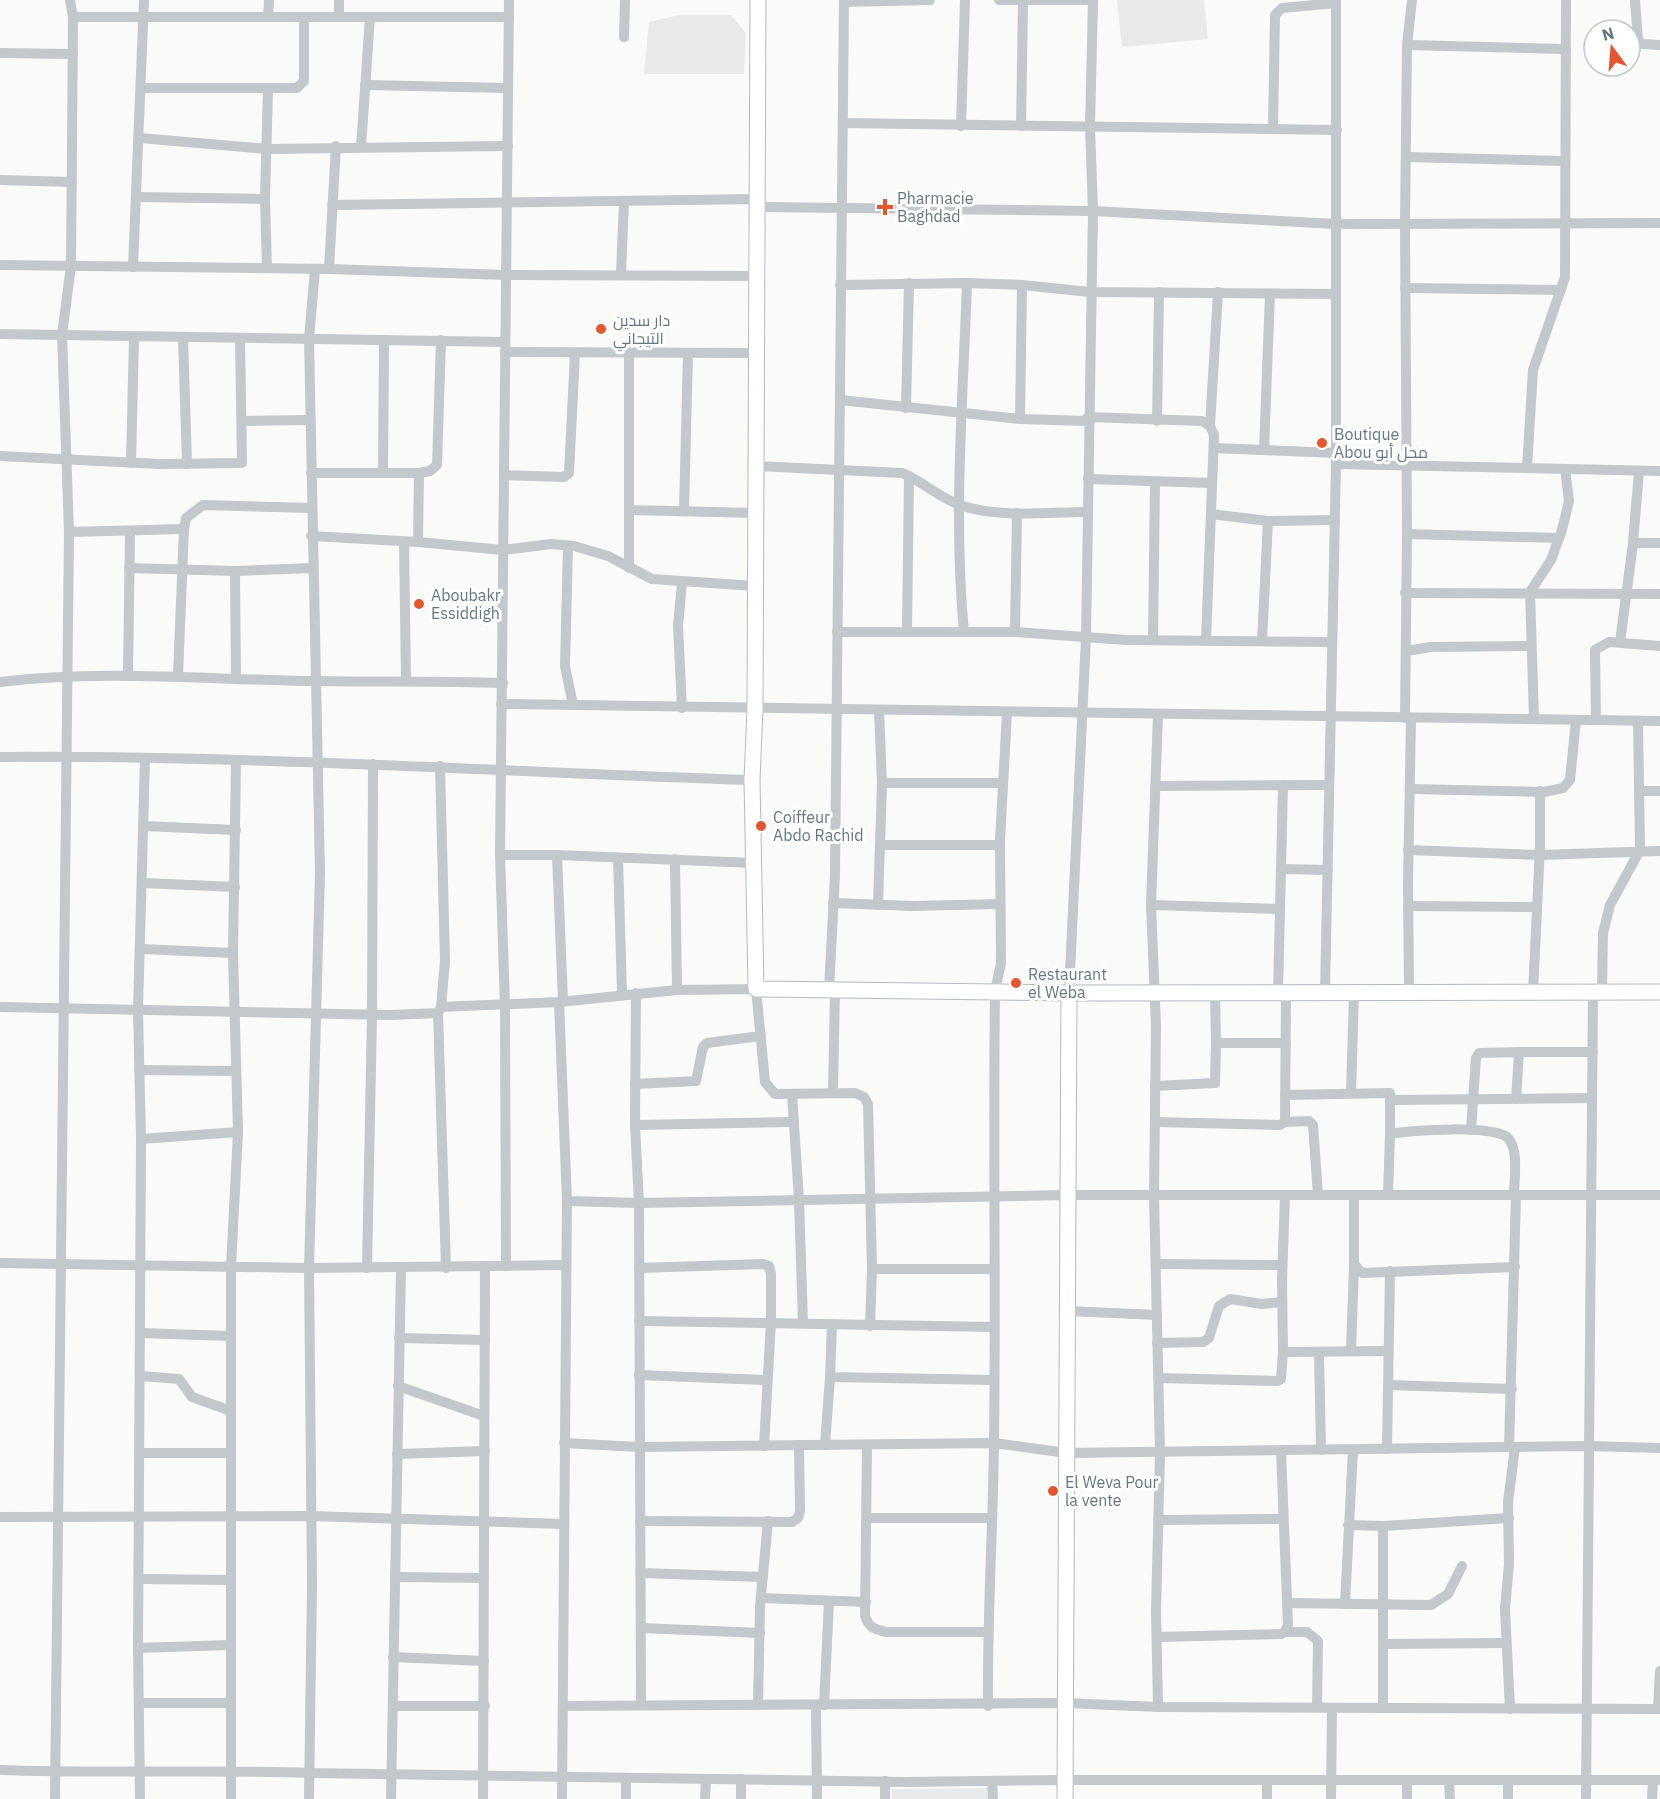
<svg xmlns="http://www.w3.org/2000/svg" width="1660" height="1799" font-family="'IBM Plex Sans',Cairo,sans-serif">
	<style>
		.built { fill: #e8e9e9 }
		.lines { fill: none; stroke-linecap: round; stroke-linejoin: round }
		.secondary-casing { stroke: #b3babf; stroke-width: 17 }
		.street { stroke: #c3c8cc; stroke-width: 10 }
		.secondary { stroke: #fff; stroke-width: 15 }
		.poi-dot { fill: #e4572e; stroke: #fff; stroke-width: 2 }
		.labels { text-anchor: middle; stroke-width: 6; stroke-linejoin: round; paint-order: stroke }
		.poi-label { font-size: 16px; fill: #657683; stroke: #fff; text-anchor: start }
	</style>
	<rect width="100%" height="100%" fill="#fafaf8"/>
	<g class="built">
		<path d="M 1117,0 L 1204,0 L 1208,39 L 1122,47 Z"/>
		<path d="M 679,15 L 731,15 L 746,33 L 744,74 L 644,74 L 649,22 Z"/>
		<path d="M 989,1788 L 989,1799 L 892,1799 L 892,1789 Z"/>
	</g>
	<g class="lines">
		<defs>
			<g id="secondary">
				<path d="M 758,0 L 755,709 L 752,780 L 756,989 L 1069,993 L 1660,992"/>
				<path d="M 1065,1799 L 1069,993"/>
			</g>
		</defs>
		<use href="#secondary" class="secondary-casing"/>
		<g class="street">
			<path d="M 999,0 L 1093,0"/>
			<path d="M 1635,0 L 1638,40 L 1642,44 L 1660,45"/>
			<path d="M 844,2 L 930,0"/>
			<path d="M 73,17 L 509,17"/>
			<path d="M 268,17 L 269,0"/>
			<path d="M 339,17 L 339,0"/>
			<path d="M 624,37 L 625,0"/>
			<path d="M 1407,45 L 1566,49"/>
			<path d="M 0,53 L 73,54"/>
			<path d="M 365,85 L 508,88"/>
			<path d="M 141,88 L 297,88 L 304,81 L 304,17"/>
			<path d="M 843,123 L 1337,130"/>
			<path d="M 961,126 L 965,0"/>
			<path d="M 1021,126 L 1023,1"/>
			<path d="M 1273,127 L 1275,15 L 1282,8 L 1336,3"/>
			<path d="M 140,138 L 267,149 L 508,146"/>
			<path d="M 361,147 L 370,17"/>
			<path d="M 1406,157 L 1564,161"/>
			<path d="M 0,180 L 72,182"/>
			<path d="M 137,197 L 265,199"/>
			<path d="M 332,205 L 757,199"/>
			<path d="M 757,207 L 1093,211 L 1337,224 L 1660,223"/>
			<path d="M 0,265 L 329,269 L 506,275 L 757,276"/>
			<path d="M 133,267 L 144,0"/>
			<path d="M 267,268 L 265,199 L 268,89"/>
			<path d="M 329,269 L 336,146"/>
			<path d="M 621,273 L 624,202"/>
			<path d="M 840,285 L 967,283 L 1022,285 L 1090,292 L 1336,294"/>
			<path d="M 1405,288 L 1561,290"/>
			<path d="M 0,334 L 505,342"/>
			<path d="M 183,338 L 187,464"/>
			<path d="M 505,352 L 756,353"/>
			<path d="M 840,400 L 1020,419 L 1088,421"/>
			<path d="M 906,408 L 909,283"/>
			<path d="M 1088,417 L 1202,421 L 1210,426 L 1214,435 L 1206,640"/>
			<path d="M 1020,419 L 1022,285"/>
			<path d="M 242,421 L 310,420"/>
			<path d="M 1157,421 L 1159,292"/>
			<path d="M 1210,426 L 1218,292"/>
			<path d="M 1214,448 L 1336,453"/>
			<path d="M 1264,450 L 1270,294"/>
			<path d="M 0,456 L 159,464 L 242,463 L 240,339"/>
			<path d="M 131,463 L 134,337"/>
			<path d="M 1336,464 L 1660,471"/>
			<path d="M 755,466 L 902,473 C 923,481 941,500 963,506 C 1001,518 1047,512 1087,512"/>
			<path d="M 1527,468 L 1533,370 L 1565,277 L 1566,0"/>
			<path d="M 311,473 L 419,473 L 430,471 L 437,465 L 441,340"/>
			<path d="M 383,473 L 384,340"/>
			<path d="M 504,475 L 564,477 L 569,473 L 575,353"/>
			<path d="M 1088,479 L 1212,483"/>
			<path d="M 629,510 L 755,513"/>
			<path d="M 684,510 L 688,353"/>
			<path d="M 1211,514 L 1268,521 L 1335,520"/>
			<path d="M 69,532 L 184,529 L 186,518 L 203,505 L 311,508"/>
			<path d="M 1407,534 L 1559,538"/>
			<path d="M 311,536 L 418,542 L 419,473"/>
			<path d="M 404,542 L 406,680"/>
			<path d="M 418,542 L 503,550 L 551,544 L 574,546 L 608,556 L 652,579 L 755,586"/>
			<path d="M 1633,543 L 1660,543"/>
			<path d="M 568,546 L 565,666 L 573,705"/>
			<path d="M 129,568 L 235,571 L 313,568"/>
			<path d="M 629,568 L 629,353"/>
			<path d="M 235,571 L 236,678"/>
			<path d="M 1405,593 L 1660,594"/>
			<path d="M 907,631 L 909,476"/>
			<path d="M 837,632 L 1015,632 L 1126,640 L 1332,642"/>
			<path d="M 964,632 C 953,517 963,399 967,283"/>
			<path d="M 1015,632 L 1017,513"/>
			<path d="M 1153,640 L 1155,482"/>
			<path d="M 1262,641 L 1268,521"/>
			<path d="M 1620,642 L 1633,543 L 1639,471"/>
			<path d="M 1407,651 L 1430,647 L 1530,646"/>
			<path d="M 128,674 L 130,531"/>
			<path d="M 178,675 L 184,529"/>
			<path d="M 0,682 C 105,669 210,680 315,681 C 378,682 440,681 503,683"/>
			<path d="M 501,704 L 1660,721"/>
			<path d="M 682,708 L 678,626 L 682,583"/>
			<path d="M 1158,715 L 1151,905 L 1156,1026 L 1154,1195 L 1160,1453 L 1156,1611 L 1158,1707"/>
			<path d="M 1405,718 L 1407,534 L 1405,223 L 1407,45 L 1412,0"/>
			<path d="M 1534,719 L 1530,592 L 1551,560 L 1562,530 L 1569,501 L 1565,469"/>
			<path d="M 1596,720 L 1595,650 L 1609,642 L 1660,646"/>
			<path d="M 0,757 C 251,755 501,772 752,780"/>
			<path d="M 440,766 L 445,961 L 441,1007"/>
			<path d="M 882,783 L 1003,783"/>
			<path d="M 1157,786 L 1329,785"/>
			<path d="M 1410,789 L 1544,792 L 1563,788 L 1570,780 L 1576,720"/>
			<path d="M 1641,791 L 1660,791"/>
			<path d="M 143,826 L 236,830"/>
			<path d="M 880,845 L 1000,845"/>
			<path d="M 1408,850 L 1540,855 L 1660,851"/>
			<path d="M 500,855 L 557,855 L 754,863"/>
			<path d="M 557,855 L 563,1001"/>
			<path d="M 618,858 L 622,994"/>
			<path d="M 675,859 L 677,990"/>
			<path d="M 1281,869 L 1328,870"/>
			<path d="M 143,883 L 235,887"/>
			<path d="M 833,903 L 913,906 L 1000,904"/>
			<path d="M 878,905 L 882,783 L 879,711"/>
			<path d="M 1151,905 L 1279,909"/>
			<path d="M 1408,906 L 1537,907"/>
			<path d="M 141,949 L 233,953"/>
			<path d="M 829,990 L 835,875 L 844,0"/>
			<path d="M 1215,992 L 1216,1043"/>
			<path d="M 1278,992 L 1283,785"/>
			<path d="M 1286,992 L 1285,1122 L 1309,1121 L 1313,1125 L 1318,1195"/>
			<path d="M 1325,992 L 1336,464 L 1336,0"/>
			<path d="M 1409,992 L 1408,884 L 1411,718"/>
			<path d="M 1533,992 L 1540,847 L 1540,791"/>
			<path d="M 1602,992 L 1603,933 L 1610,905 L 1640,850 L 1638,721"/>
			<path d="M 636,993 L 635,1125 L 639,1203 L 641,1704"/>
			<path d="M 1069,993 L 1086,637 L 1093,211 L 1090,126 L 1093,0"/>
			<path d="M 559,1002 L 567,1201 L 562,1799"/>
			<path d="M 0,1007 L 390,1015 L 438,1013 L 441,1007 L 559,1002 L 677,990 L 756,989 L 765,1082 L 775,1094 L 855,1093 L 864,1097 L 868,1104 L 872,1269 L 870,1326"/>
			<path d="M 438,1013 L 446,1268"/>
			<path d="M 1519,1052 L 1593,1052"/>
			<path d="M 139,1070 L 236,1071"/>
			<path d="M 635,1084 L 696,1081 L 703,1047 L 707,1043 L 761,1036"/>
			<path d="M 1155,1086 L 1215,1083 L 1216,1043 L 1286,1043"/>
			<path d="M 833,1092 L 835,990"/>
			<path d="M 1351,1093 L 1354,992"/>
			<path d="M 792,1094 L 799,1200 L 803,1322"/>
			<path d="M 1285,1095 L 1390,1093 L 1390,1100 L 1592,1098"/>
			<path d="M 1155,1122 L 1280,1125 L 1285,1122"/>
			<path d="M 635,1125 L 794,1122"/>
			<path d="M 1471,1130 L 1476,1058 L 1479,1053 L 1519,1052 L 1516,1099"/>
			<path d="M 1390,1134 L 1390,1100"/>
			<path d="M 141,1139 L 238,1132"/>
			<path d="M 1354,1195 L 1354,1264 L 1362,1273 L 1515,1267"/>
			<path d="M 1388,1195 L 1390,1134 C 1409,1130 1498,1124 1509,1139 C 1519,1153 1514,1179 1514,1195"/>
			<path d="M 567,1201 L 639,1203 L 1068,1195 L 1660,1195"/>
			<path d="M 0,1263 L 309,1268 L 566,1265"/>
			<path d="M 1157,1264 L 1282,1265"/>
			<path d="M 506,1266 L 505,1006 L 500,855 L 509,0"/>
			<path d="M 367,1268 L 372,1015 L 373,764"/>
			<path d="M 639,1268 L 763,1264 L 769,1266 L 771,1274 L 771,1321 L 764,1446"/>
			<path d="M 872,1269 L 993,1269"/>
			<path d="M 1068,1311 L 1157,1315"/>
			<path d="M 639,1321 L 994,1327"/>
			<path d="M 832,1324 L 830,1377 L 994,1380"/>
			<path d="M 140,1333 L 230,1336"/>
			<path d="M 399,1338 L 485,1340"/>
			<path d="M 1157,1343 L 1203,1342 L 1209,1338 L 1219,1306 L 1230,1299 L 1262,1304 L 1282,1302"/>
			<path d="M 1351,1351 L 1354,1265"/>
			<path d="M 1283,1352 L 1282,1280 L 1285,1195"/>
			<path d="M 1319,1352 L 1321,1450"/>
			<path d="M 639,1375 L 767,1380"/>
			<path d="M 140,1376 L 179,1379 L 192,1397 L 231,1411"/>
			<path d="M 1158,1378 L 1277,1381 L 1281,1379 L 1283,1352 L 1388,1351"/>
			<path d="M 1388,1385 L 1512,1389"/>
			<path d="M 398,1386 L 484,1416"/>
			<path d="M 564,1443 L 640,1447 L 994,1443 L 1067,1453 L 1589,1446 L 1660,1448"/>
			<path d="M 825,1445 L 830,1377"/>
			<path d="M 867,1445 L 865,1616 C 869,1628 874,1629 886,1632 L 988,1632"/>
			<path d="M 1509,1447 L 1516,1195"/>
			<path d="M 1387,1449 L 1390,1271"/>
			<path d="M 140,1453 L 231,1453"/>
			<path d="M 397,1454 L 485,1451"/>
			<path d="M 0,1517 L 311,1516 L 563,1524"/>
			<path d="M 867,1518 L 991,1518"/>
			<path d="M 1158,1520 L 1282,1519"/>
			<path d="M 640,1521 L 792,1522 L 798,1518 L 800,1511 L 799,1445"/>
			<path d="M 1348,1525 L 1383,1526 L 1509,1518"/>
			<path d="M 1383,1526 L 1383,1708"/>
			<path d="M 640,1573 L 763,1577"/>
			<path d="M 395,1577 L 484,1578"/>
			<path d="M 140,1579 L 230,1580"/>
			<path d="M 761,1598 L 866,1602"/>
			<path d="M 1287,1603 L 1431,1605 L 1448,1594 L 1462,1566"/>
			<path d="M 1345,1604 L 1353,1450"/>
			<path d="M 641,1628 L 760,1633"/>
			<path d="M 1285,1632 L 1307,1632 L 1318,1641 L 1317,1707"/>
			<path d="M 1157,1637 L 1281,1634 L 1285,1632 L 1288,1625 L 1281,1451"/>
			<path d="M 1383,1644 L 1505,1643"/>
			<path d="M 138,1648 L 230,1645"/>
			<path d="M 393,1657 L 484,1661"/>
			<path d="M 139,1703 L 230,1703"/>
			<path d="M 758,1705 L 760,1606 L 768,1521"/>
			<path d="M 824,1705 L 829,1601"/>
			<path d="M 393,1706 L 485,1706"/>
			<path d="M 563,1706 L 1065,1703 L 1158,1707 L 1660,1709"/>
			<path d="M 816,1706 L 817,1799"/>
			<path d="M 988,1706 C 987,1618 993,1530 994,1442 C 996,1292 993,1141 995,991 L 1001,963 L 1000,840 L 1007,713"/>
			<path d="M 1510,1709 L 1505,1609 L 1509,1564 L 1508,1502 L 1515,1447"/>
			<path d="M 1658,1709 L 1660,1671"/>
			<path d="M 0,1770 C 103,1774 207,1769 310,1773 L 906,1782 L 1065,1780 L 1660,1780"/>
			<path d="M 626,1779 L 626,1799"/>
			<path d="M 1449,1780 L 1450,1799"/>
			<path d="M 885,1781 L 885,1799"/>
			<path d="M 992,1781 L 993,1799"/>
			<path d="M 1407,1782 L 1407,1799"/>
			<path d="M 55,1799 L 69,532 L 62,335 L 71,266 L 73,17 L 70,0"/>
			<path d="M 140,1799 L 138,1648 L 141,1139 L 138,1010 L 145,758"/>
			<path d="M 231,1799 L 231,1267 L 238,1132 L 233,953 L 236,760"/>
			<path d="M 309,1799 L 312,1584 L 309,1268 L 320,873 L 309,339 L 315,269"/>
			<path d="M 391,1799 L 401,1268"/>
			<path d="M 483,1799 L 485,1267"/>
			<path d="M 705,1799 L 706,1780"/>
			<path d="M 741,1799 L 741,1779"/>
			<path d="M 1267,1799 L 1267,1781"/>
			<path d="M 1331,1799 L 1332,1708"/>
			<path d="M 1508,1799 L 1508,1780"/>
			<path d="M 1586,1799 L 1593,992"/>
			<path d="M 1652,1799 L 1653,1780"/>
		</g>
		<use href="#secondary" class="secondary"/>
	</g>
	<g class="poi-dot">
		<path d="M882 198h6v6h6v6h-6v6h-6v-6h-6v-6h6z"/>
		<circle cx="601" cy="329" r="6"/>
		<circle cx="1322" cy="443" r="6"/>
		<circle cx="419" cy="604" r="6"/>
		<circle cx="761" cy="826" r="6"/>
		<circle cx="1016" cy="983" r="6"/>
		<circle cx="1053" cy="1491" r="6"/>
	</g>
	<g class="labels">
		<g class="poi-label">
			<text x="897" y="204">Pharmacie<tspan x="897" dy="18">Baghdad</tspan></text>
			<text x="613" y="326">دار سدين<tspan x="613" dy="18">التيجاني</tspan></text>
			<text x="1334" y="440">Boutique<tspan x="1334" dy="18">Abou محل أبو</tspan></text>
			<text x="431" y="601">Aboubakr<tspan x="431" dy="18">Essiddigh</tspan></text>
			<text x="773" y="823">Coiffeur<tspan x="773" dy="18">Abdo Rachid</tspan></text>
			<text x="1028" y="980">Restaurant<tspan x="1028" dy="18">el Weba</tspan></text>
			<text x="1065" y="1488">El Weva Pour<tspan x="1065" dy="18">la vente</tspan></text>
		</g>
	</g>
	<g transform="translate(1612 48) rotate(344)"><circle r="28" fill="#ffffff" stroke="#c1c8cd" stroke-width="1.5"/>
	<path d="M0-4.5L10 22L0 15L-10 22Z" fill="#e4572e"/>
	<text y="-9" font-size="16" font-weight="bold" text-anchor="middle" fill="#657683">N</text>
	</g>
</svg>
